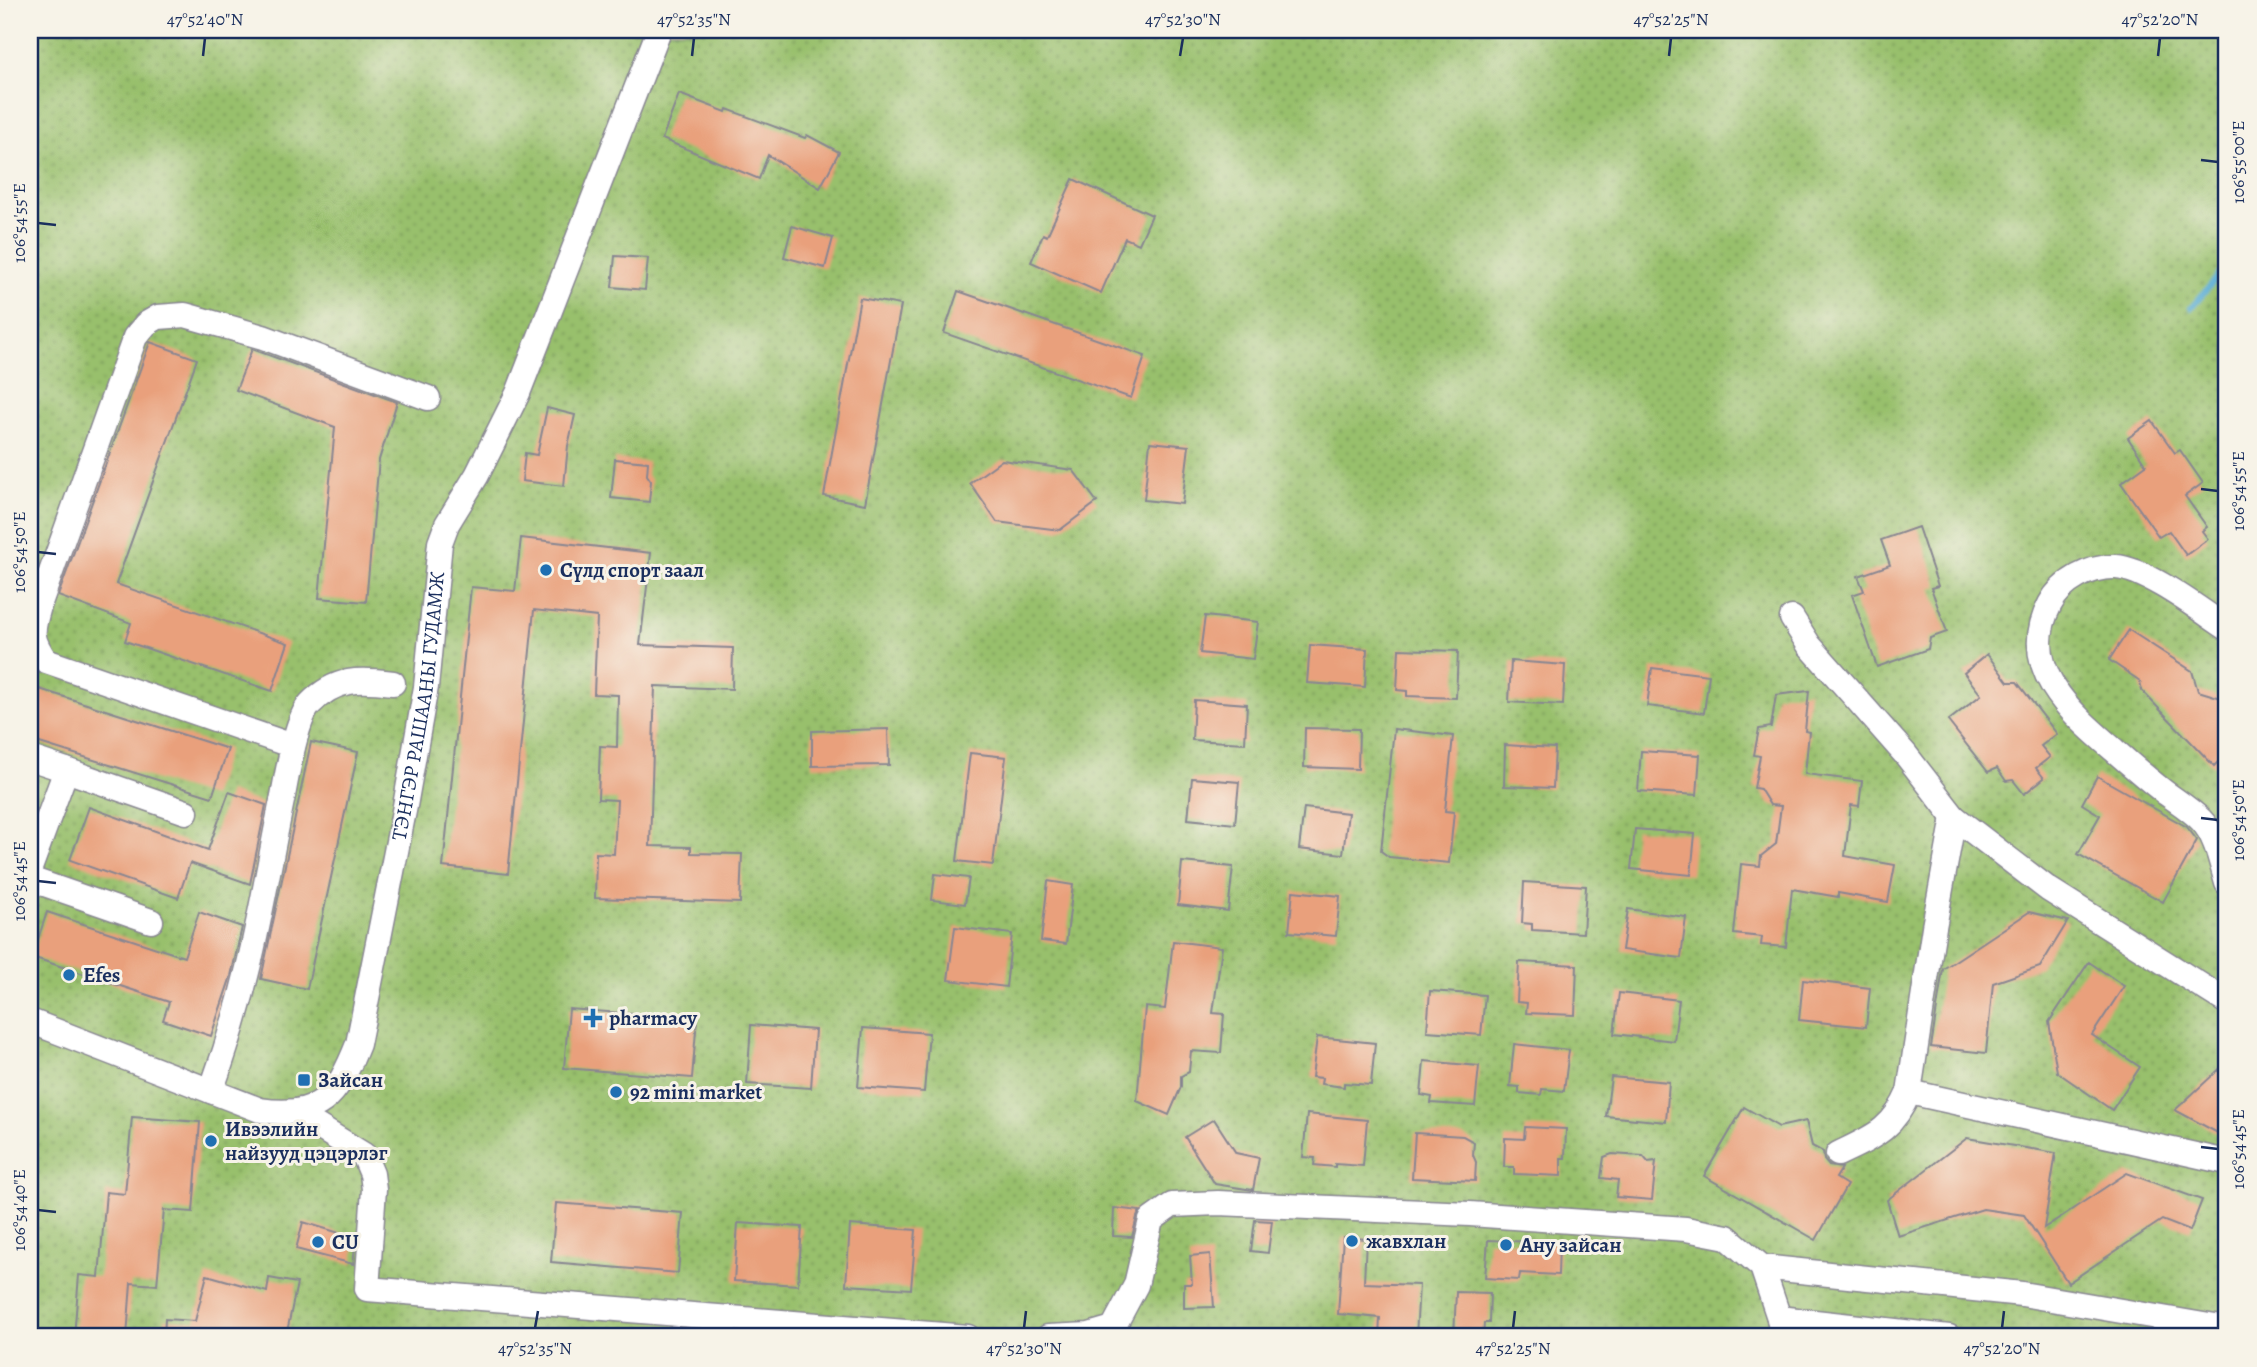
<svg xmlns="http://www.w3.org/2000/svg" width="2257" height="1367" font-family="Alegreya,serif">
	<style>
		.grass { fill: url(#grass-dots); stroke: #5a7865; stroke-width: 2 }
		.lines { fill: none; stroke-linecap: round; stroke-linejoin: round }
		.stream { stroke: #5aadd6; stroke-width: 6 }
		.building { fill: #e9a07b }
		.minor-casing { stroke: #888691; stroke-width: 27 }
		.minor { stroke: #fff; stroke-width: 24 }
		.ticks { fill: none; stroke: #1b2f5e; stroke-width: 2.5 }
		.poi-dot { fill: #1f6fb2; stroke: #f7f3e8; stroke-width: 2.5 }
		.labels { text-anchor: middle; stroke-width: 6; stroke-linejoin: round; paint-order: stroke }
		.poi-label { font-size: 21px; font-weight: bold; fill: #1b2f5e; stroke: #f7f3e8; text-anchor: start }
		.street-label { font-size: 21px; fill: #1b2f5e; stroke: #f7f3e8 }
		.neatline { fill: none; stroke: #1b2f5e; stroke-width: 2.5 }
		.ticks-label { font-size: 18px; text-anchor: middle; fill: #1b2f5e }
	</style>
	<defs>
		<pattern id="grass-dots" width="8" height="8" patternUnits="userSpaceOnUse" patternTransform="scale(1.75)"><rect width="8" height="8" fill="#98c06c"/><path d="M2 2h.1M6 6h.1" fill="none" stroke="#7b9c5c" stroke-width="1.8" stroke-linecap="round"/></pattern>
	</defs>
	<rect width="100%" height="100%" fill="#f7f3e8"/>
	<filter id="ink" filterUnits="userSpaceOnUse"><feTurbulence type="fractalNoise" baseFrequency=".0143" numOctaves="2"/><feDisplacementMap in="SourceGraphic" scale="14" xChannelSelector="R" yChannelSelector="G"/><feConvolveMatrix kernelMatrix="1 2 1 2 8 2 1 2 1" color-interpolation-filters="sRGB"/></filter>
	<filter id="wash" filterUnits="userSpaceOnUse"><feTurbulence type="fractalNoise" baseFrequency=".00686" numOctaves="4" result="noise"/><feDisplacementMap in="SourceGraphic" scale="28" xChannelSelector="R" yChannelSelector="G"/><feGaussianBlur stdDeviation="1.57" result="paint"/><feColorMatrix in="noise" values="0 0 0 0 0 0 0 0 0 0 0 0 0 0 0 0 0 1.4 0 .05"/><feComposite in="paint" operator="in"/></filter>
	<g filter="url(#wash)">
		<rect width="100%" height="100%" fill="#f5dec4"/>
		<rect class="grass" x="30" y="30" width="2197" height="1307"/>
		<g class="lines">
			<path class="stream" d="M 2191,308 L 2227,266"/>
		</g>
		<g id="blocks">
			<g class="building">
				<path d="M 679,94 L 726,112 L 727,109 L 805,138 L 807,135 L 839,152 L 820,188 L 768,155 L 759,179 L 662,139 Z"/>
				<path d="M 1073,179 L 1152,215 L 1139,244 L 1125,238 L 1101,293 L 1031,262 L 1043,234 L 1047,236 Z"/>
				<path d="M 792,226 L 833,238 L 825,268 L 784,257 Z"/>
				<path d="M 615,256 L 648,258 L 645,290 L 612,287 Z"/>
				<path d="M 958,291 L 1145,356 L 1131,398 L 944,333 Z"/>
				<path d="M 860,298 L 901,305 L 865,504 L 824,496 Z"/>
				<path d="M 150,342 L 197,359 L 116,584 L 288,643 L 272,691 L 125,641 L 131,623 L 58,596 Z"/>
				<path d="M 252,349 L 397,402 L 379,460 L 366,602 L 319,598 L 335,427 L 236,390 Z"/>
				<path d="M 547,408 L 575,415 L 568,446 L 564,486 L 522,481 L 525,453 L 537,455 Z"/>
				<path d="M 2152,421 L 2175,453 L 2180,450 L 2203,483 L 2185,496 L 2207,527 L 2202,531 L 2208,539 L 2186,555 L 2169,531 L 2159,537 L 2121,483 L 2146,465 L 2128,438 Z"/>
				<path d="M 1150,442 L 1189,446 L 1182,504 L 1144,500 Z"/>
				<path d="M 615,459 L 648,462 L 647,475 L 651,481 L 649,502 L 611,498 Z"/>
				<path d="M 1002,460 L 1073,470 L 1097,502 L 1060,530 L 997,522 L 970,483 Z"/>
				<path d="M 1918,527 L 1938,586 L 1931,588 L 1947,632 L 1930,638 L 1928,649 L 1877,667 L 1852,595 L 1864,591 L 1858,576 L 1890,565 L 1881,540 Z"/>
				<path d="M 521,538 L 651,553 L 640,645 L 733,648 L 732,689 L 655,686 L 650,846 L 691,847 L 691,853 L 742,854 L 740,903 L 595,898 L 596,853 L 614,854 L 617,800 L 598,799 L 600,746 L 617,747 L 618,695 L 594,694 L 597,617 L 534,610 L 508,874 L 443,867 L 471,587 L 515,591 Z"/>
				<path d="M 1205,616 L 1258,622 L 1253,659 L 1200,653 Z"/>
				<path d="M 2129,630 L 2192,671 L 2198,691 L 2221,698 L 2227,704 L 2227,753 L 2214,766 L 2142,691 L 2140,681 L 2109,660 Z"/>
				<path d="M 1310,645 L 1367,649 L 1365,687 L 1307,683 Z"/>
				<path d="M 1399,649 L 1458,651 L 1456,698 L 1407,696 L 1407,691 L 1397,690 Z"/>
				<path d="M 1987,654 L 2008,682 L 2017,682 L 2057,734 L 2041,746 L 2050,757 L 2036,768 L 2044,778 L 2024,794 L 2013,780 L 2006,781 L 1997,768 L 1988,772 L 1948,721 L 1981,695 L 1964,673 Z"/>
				<path d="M 1511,661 L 1565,665 L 1563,705 L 1509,702 Z"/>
				<path d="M 1652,668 L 1709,675 L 1704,713 L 1647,706 Z"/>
				<path d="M 30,686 L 228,749 L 212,797 L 30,740 Z"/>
				<path d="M 1809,691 L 1805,731 L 1809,732 L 1805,774 L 1862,781 L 1859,806 L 1851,805 L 1845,856 L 1895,865 L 1888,902 L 1838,893 L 1838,897 L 1792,889 L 1786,947 L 1761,945 L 1762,937 L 1734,934 L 1741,864 L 1760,866 L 1761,856 L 1776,844 L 1781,806 L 1770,805 L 1760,789 L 1754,788 L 1760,756 L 1754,755 L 1759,729 L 1771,727 L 1776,695 Z"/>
				<path d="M 1194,700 L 1247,704 L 1245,743 L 1192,740 Z"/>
				<path d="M 1305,728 L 1359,729 L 1358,769 L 1304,767 Z"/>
				<path d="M 888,729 L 889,765 L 812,766 L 812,731 Z"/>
				<path d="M 1394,729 L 1453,736 L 1445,811 L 1454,812 L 1449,863 L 1389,857 L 1381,851 Z"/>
				<path d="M 311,742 L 358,752 L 307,989 L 261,979 Z"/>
				<path d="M 1505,745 L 1555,748 L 1553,788 L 1504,786 Z"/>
				<path d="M 1641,751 L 1700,755 L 1697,795 L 1638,791 Z"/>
				<path d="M 970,753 L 1006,757 L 993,865 L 957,861 Z"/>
				<path d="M 2097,776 L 2187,827 L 2197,840 L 2163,902 L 2078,854 L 2100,815 L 2082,804 Z"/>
				<path d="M 1192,778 L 1239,782 L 1235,824 L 1188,819 Z"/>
				<path d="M 229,792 L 266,805 L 250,884 L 190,863 L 178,898 L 70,860 L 89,807 L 208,850 Z"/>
				<path d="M 1304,808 L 1348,813 L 1343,854 L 1299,849 Z"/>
				<path d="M 1635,829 L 1695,834 L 1691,875 L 1631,869 Z"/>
				<path d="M 1182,862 L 1233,867 L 1228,911 L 1178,905 Z"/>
				<path d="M 935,874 L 969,878 L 965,904 L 932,900 Z"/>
				<path d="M 1048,881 L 1073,885 L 1066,944 L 1041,941 Z"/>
				<path d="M 1524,882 L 1586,886 L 1583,933 L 1532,930 L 1532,924 L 1522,923 Z"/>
				<path d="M 1293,891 L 1340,896 L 1336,936 L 1289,932 Z"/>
				<path d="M 1628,909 L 1686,917 L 1681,958 L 1622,950 Z"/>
				<path d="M 47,912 L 184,957 L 199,912 L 242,927 L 231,976 L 211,1036 L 163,1020 L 169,1002 L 32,957 Z"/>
				<path d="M 2029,912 L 2068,921 L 2040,967 L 1993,983 L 1986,1053 L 1931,1047 L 1943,969 Z"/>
				<path d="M 955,927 L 1012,934 L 1006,987 L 948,980 Z"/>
				<path d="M 1173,941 L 1222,947 L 1213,1013 L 1224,1014 L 1221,1053 L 1191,1051 L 1189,1072 L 1181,1076 L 1181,1087 L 1169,1115 L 1137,1101 L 1145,1007 L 1165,1009 Z"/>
				<path d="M 1519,962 L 1577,965 L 1575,1015 L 1526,1013 L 1527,1003 L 1517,1002 Z"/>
				<path d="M 2089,962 L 2124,986 L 2092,1035 L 2140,1067 L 2112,1110 L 2057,1072 L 2049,1022 Z"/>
				<path d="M 1803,980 L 1870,988 L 1866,1027 L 1799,1020 Z"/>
				<path d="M 1430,991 L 1485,995 L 1481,1035 L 1427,1031 Z"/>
				<path d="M 1619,993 L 1679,1000 L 1674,1041 L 1614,1034 Z"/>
				<path d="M 569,1009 L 697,1019 L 692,1078 L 564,1068 Z"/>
				<path d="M 751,1025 L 815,1030 L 811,1088 L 747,1084 Z"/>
				<path d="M 863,1028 L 929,1033 L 924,1092 L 858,1087 Z"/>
				<path d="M 1317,1037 L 1375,1043 L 1371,1085 L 1344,1083 L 1344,1087 L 1321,1084 L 1322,1078 L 1312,1077 Z"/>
				<path d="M 1514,1044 L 1569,1050 L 1564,1091 L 1542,1089 L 1541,1095 L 1519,1093 L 1519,1087 L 1510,1086 Z"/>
				<path d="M 1424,1061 L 1479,1066 L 1475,1106 L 1431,1103 L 1432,1097 L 1421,1095 Z"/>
				<path d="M 2227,1062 L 2227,1138 L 2175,1110 Z"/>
				<path d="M 1611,1077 L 1669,1082 L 1666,1122 L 1606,1116 Z"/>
				<path d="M 1744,1107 L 1779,1127 L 1806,1121 L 1812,1146 L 1823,1152 L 1824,1160 L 1829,1166 L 1842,1168 L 1836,1178 L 1847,1185 L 1816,1240 L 1704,1176 Z"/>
				<path d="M 1307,1114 L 1367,1120 L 1363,1166 L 1335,1164 L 1335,1167 L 1314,1165 L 1315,1158 L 1303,1157 Z"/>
				<path d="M 132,1117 L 200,1122 L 193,1212 L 164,1210 L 157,1285 L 131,1283 L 127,1337 L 74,1337 L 79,1275 L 99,1277 L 106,1192 L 125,1194 Z"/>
				<path d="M 1214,1119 L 1236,1153 L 1259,1158 L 1253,1190 L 1215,1184 L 1185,1137 Z"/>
				<path d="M 1525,1127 L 1566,1129 L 1565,1158 L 1561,1158 L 1561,1176 L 1514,1174 L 1514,1167 L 1504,1167 L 1505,1138 L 1524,1139 Z"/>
				<path d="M 1415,1133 L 1463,1136 L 1474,1142 L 1473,1155 L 1476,1162 L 1475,1181 L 1412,1178 Z"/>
				<path d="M 1967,1138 L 2056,1153 L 2044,1228 L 2127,1173 L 2202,1200 L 2190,1231 L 2162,1220 L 2068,1283 L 2024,1215 L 1983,1209 L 1898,1236 L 1887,1200 Z"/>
				<path d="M 1612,1154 L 1643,1156 L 1648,1162 L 1656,1161 L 1652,1200 L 1616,1197 L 1618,1180 L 1601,1178 L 1604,1157 Z"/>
				<path d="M 556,1203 L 683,1213 L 678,1273 L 551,1262 Z"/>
				<path d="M 1114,1208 L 1140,1211 L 1137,1217 L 1132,1237 L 1113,1236 Z"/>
				<path d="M 1255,1220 L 1272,1221 L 1268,1253 L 1251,1251 Z"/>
				<path d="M 303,1222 L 356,1238 L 353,1264 L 296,1249 Z"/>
				<path d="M 738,1223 L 802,1227 L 798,1285 L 734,1281 Z"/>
				<path d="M 850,1225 L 916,1230 L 911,1289 L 846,1285 Z"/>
				<path d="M 1343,1237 L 1366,1239 L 1364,1283 L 1419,1285 L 1416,1337 L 1379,1337 L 1380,1318 L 1338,1314 Z"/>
				<path d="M 1488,1240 L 1559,1243 L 1558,1275 L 1520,1273 L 1519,1280 L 1485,1278 Z"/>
				<path d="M 1210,1254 L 1214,1307 L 1184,1308 L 1184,1284 L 1192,1284 L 1190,1256 Z"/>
				<path d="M 207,1275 L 267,1292 L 269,1278 L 297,1283 L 286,1337 L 164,1337 L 165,1319 L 195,1321 Z"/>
				<path d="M 1456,1292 L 1490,1293 L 1489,1323 L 1484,1323 L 1483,1337 L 1454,1337 Z"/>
			</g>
		</g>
	</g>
	<g filter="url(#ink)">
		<use href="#blocks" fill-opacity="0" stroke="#888691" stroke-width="2"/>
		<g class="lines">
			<defs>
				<g id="minor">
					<path d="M 1792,618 L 1809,645 L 1906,755 L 1954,817 L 2048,889 L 2227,1002"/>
					<path d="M 2227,628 C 2200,610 2147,569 2116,567 C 2090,566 2062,581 2050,604 C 2017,667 2071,713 2114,750 C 2130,764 2146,778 2163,791 C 2175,800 2190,809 2201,820 C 2216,835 2221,862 2227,883"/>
					<path d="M 293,746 L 46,661 C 29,637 32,630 40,603 L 135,337 L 146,324 L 158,317 L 185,315 L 263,337 L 428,398"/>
					<path d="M 30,758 L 66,770"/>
					<path d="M 1954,817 L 1934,927 L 1909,1092 L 2227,1162"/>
					<path d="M 30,868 L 66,770 L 186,812"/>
					<path d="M 30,879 L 151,921"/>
					<path id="s1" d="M 30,1021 L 260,1110 C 320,1119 337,1097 358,1044 L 405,806 L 426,687 L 440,543 L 447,524 L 477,475 L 518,393 L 659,30"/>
					<path d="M 211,1091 C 226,1050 238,1010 248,968 C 262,911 271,853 283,796 C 287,775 296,719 310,704 C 336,677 360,679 393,683"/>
					<path d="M 296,1113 L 364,1155 L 372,1174 L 374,1189 L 367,1289 L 968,1337"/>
					<path d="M 1838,1154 C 1873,1137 1893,1130 1909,1092"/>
					<path d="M 1762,1267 L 2022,1294 L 2227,1329"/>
					<path d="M 1779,1318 L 1949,1337"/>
					<path d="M 1048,1337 L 1089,1335 L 1113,1328 L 1136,1285 L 1151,1220 L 1172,1205 L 1218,1203 L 1470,1214 L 1686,1229 L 1727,1237 L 1762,1267 L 1779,1318 L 1782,1337"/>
				</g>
			</defs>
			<use href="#minor" class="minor-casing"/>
			<use href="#minor" class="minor"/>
		</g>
	</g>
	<path class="ticks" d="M 203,56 L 205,38M 692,56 L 694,38M 1180,56 L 1183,38M 1669,56 L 1671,38M 2158,56 L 2160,38M 2201,160 L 2218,162M 38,223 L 56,225M 2201,489 L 2218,491M 38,552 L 56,554M 2201,818 L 2218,820M 38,881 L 56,883M 2201,1147 L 2218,1149M 38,1210 L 56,1212M 535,1328 L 538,1311M 1024,1328 L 1026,1311M 1513,1328 L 1515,1311M 2002,1328 L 2004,1311"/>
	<g class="poi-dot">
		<circle cx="546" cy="570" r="7"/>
		<circle cx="69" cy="975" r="7"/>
		<path d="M589.5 1007.5h7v7h7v7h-7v7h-7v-7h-7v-7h7z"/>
		<rect x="297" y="1073" width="14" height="14" rx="3.5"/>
		<circle cx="616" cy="1092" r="7"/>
		<circle cx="211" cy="1141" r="7"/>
		<circle cx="1352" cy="1241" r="7"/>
		<circle cx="318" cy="1242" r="7"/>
		<circle cx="1506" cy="1245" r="7"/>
	</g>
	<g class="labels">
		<g class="poi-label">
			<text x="560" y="577">Сүлд спорт заал</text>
			<text x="83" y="982">Efes</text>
			<text x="609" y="1025">pharmacy</text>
			<text x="318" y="1087">Зайсан</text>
			<text x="630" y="1099">92 mini market</text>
			<text x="225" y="1136">Ивээлийн<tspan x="225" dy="24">найзууд цэцэрлэг</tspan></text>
			<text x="1366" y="1248">жавхлан</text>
			<text x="332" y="1249">CU</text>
			<text x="1520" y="1252">Ану зайсан</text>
		</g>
		<g class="street-label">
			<text dy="7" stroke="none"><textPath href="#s1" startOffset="723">ТЭНГЭР РАШААНЫ ГУДАМЖ</textPath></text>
		</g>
	</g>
	<rect width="2257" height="1367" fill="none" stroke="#f7f3e8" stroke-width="77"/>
	<rect x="38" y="38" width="2180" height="1290" class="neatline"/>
	<g class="ticks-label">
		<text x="205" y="25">47°52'40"N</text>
		<text x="694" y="25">47°52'35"N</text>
		<text x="1183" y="25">47°52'30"N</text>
		<text x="1671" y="25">47°52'25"N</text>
		<text x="2160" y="25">47°52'20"N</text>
		<text transform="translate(2238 162) rotate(-90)" y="6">106°55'00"E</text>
		<text transform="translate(19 223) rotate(-90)" y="6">106°54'55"E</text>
		<text transform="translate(2238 491) rotate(-90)" y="6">106°54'55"E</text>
		<text transform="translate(19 552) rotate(-90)" y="6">106°54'50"E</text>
		<text transform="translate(2238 820) rotate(-90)" y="6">106°54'50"E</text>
		<text transform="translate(19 881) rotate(-90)" y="6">106°54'45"E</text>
		<text transform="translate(2238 1149) rotate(-90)" y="6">106°54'45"E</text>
		<text transform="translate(19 1210) rotate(-90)" y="6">106°54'40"E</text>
		<text x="535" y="1354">47°52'35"N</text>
		<text x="1024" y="1354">47°52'30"N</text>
		<text x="1513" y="1354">47°52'25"N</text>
		<text x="2002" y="1354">47°52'20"N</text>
	</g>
</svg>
